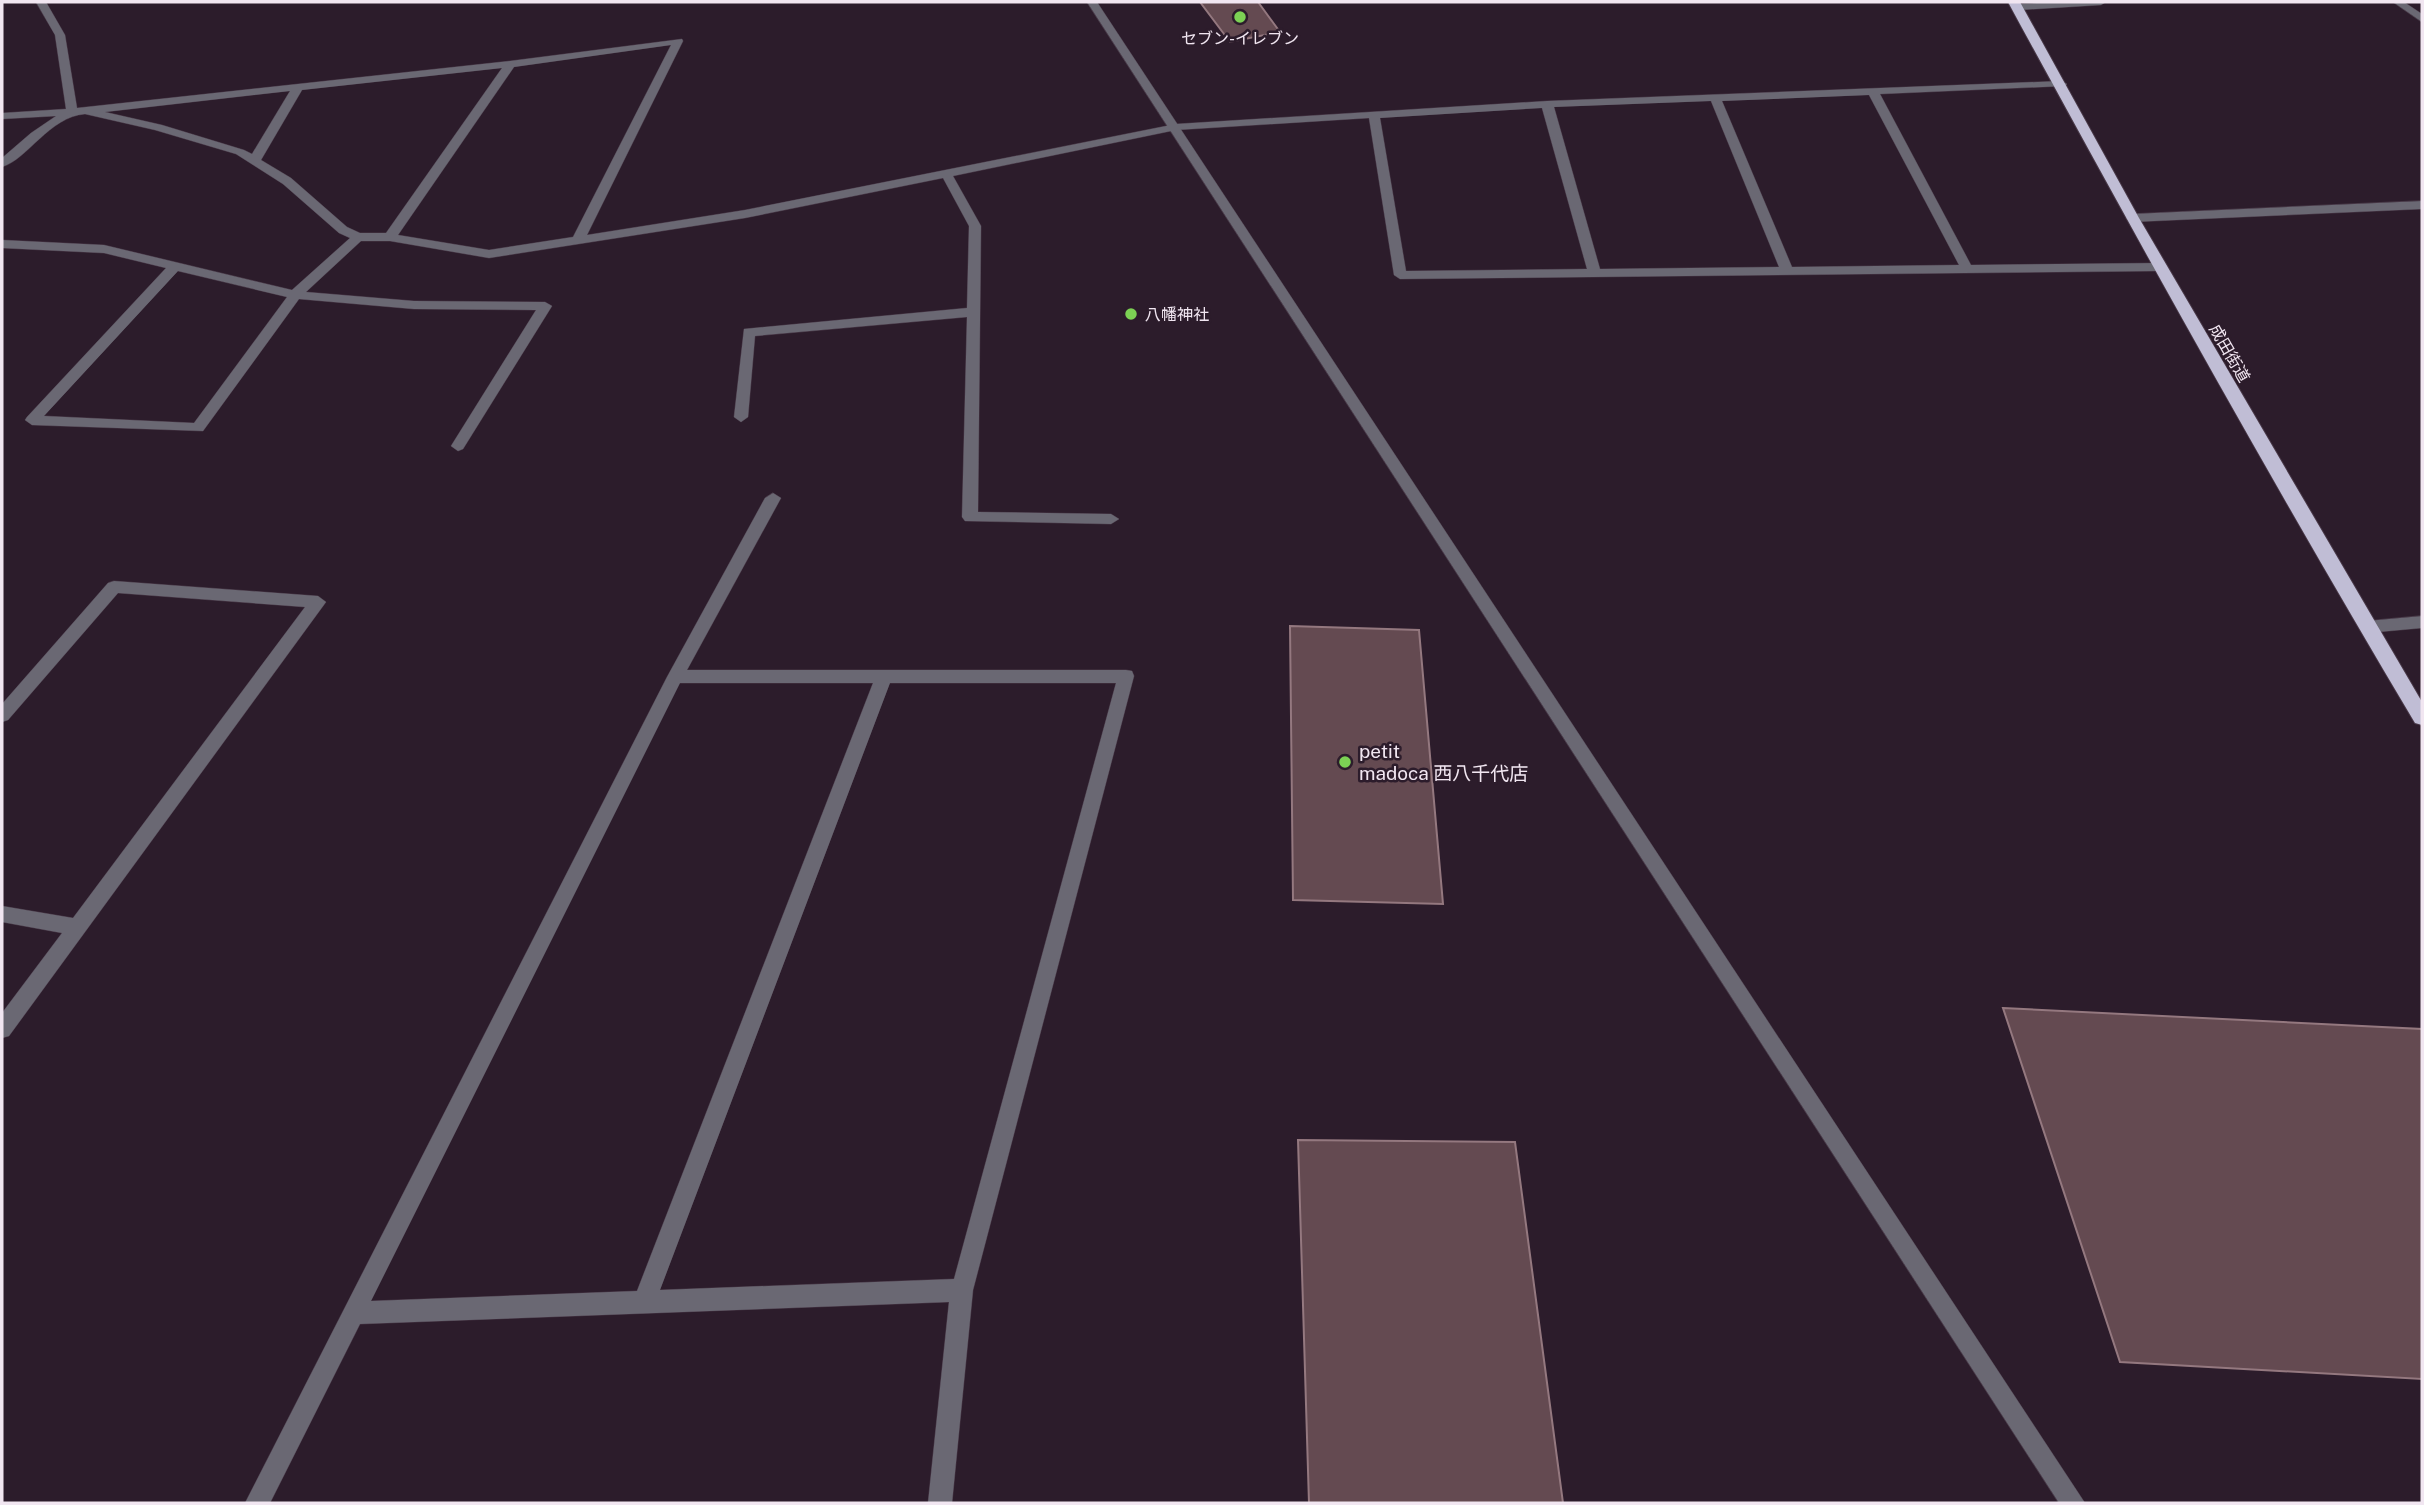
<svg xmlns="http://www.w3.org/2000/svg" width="2424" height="1505" font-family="'Public Sans','Noto Sans JP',sans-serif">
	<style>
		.building { fill: #644a51; stroke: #94787f; stroke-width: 2 }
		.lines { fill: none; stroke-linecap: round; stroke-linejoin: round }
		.minor-casing { stroke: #483847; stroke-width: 1 }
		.tertiary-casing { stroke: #483847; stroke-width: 1 }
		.trunk-casing { stroke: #483847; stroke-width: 2 }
		.minor { fill: #6a6873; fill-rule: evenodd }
		.tertiary { fill: #6a6873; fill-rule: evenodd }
		.trunk { fill: #c0bdd5; fill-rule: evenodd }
		.poi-dot { fill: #7cd154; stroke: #2c1c2b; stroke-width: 2.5 }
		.labels { text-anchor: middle; stroke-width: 5; stroke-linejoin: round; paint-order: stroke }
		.far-poi-label { font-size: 16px; fill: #f1e6f1; stroke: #2c1c2b }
		.far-street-label { font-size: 16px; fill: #f1e6f1; stroke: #2c1c2b }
		.poi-label { font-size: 19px; fill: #f1e6f1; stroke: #2c1c2b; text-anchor: start }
	</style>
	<rect width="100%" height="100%" fill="#2c1c2b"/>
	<g class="building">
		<path d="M 1200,2 L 1258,2 L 1280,32 L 1230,42 Z"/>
		<path d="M 1290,626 L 1419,630 L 1443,904 L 1293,900 Z"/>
		<path d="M 2003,1008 L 2422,1029 L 2422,1379 L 2120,1362 Z"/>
		<path d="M 1298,1140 L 1515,1142 L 1563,1503 L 1309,1503 Z"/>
	</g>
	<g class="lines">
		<defs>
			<g id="minor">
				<path d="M 36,2 L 46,2 L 65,35 L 77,108 L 510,61 L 682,39 L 683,41 L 587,235 L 745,210 L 1176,124 L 1547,101 L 2061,81 L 2067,84 L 2065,86 L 1880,94 L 1971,265 L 2160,263 L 2166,267 L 2160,271 L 1400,279 L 1394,275 L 1369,118 L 1176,130 L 953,176 L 981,226 L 978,512 L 1111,514 L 1119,519 L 1111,524 L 965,521 L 962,517 L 967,317 L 755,336 L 748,417 L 741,422 L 734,417 L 744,329 L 967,308 L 969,226 L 943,178 L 745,218 L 489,258 L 390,241 L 361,241 L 306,292 L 414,301 L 545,302 L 552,306 L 463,449 L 458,451 L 451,446 L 536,310 L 414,309 L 299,299 L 203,431 L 32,425 L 25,420 L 27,417 L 166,268 L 104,253 L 2,248 L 2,240 L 104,245 L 292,290 L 350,238 L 339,233 L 283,184 L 236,154 L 155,130 L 85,114 C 49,117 28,159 2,167 L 2,158 L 31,133 L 56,116 L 2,119 L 2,113 L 66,109 L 55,35 ZM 671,45 L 573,237 L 489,250 L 398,235 L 514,67 ZM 502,68 L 386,233 L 360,233 L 347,227 L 291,178 L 261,160 L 302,90 ZM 290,91 L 252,154 L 244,150 L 162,125 L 105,112 ZM 1869,95 L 1959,265 L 1792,267 L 1722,101 ZM 1711,101 L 1779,267 L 1600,269 L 1554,107 ZM 1542,108 L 1587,269 L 1406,271 L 1380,118 ZM 178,271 L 287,297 L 194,423 L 44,416 Z"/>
				<path d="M 2055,2 L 2106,2 L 2101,5 L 2019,10 L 2014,7 L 2019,4 Z"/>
				<path d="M 2393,2 L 2404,2 L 2422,14 L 2422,22 Z"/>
				<path d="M 2422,201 L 2422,209 L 2132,222 L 2126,218 L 2132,214 Z"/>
				<path d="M 773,493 L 781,498 L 687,670 L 1126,670 L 1132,671 L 1134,676 L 973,1290 L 952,1503 L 928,1503 L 949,1302 L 360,1324 L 270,1503 L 245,1503 L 667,677 L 765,498 ZM 680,683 L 873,683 L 637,1291 L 371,1301 ZM 890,683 L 1116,683 L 954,1279 L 660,1290 Z"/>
				<path d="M 114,581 L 318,596 L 326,602 L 9,1036 L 2,1038 L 2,1013 L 62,933 L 2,922 L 2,906 L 73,918 L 305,607 L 118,593 L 8,720 L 2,722 L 2,704 L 108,583 Z"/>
				<path d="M 2422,616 L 2422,628 L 2367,633 L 2359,627 L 2367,621 Z"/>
			</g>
			<path id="tertiary" d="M 1087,2 L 1097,2 L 2085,1503 L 2059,1503 Z"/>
			<path id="trunk" d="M 2008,2 L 2020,2 L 2139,218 L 2422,702 L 2422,725 L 2415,723 C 2274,486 2140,245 2008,2 Z"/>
		</defs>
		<use href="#minor" class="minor-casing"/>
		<use href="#tertiary" class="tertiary-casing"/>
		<use href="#trunk" class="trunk-casing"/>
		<use href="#minor" class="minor"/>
		<use href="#tertiary" class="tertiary"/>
		<use href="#trunk" class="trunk"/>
	</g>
	<g class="poi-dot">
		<circle cx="1240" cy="17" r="7"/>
		<circle cx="1131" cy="314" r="7"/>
		<circle cx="1345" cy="762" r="7"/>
	</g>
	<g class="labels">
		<g class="far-poi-label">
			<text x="1240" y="44">セブン-イレブン</text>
			<text x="1145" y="320" text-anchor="start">八幡神社</text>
		</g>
		<g class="far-street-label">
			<text transform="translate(2230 353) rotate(60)" y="6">成田街道</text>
		</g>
		<g class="poi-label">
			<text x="1359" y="758">petit<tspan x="1359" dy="22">madoca 西八千代店</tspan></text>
		</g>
	</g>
	<rect width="2424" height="1505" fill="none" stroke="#f1e6f1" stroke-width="7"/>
</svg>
